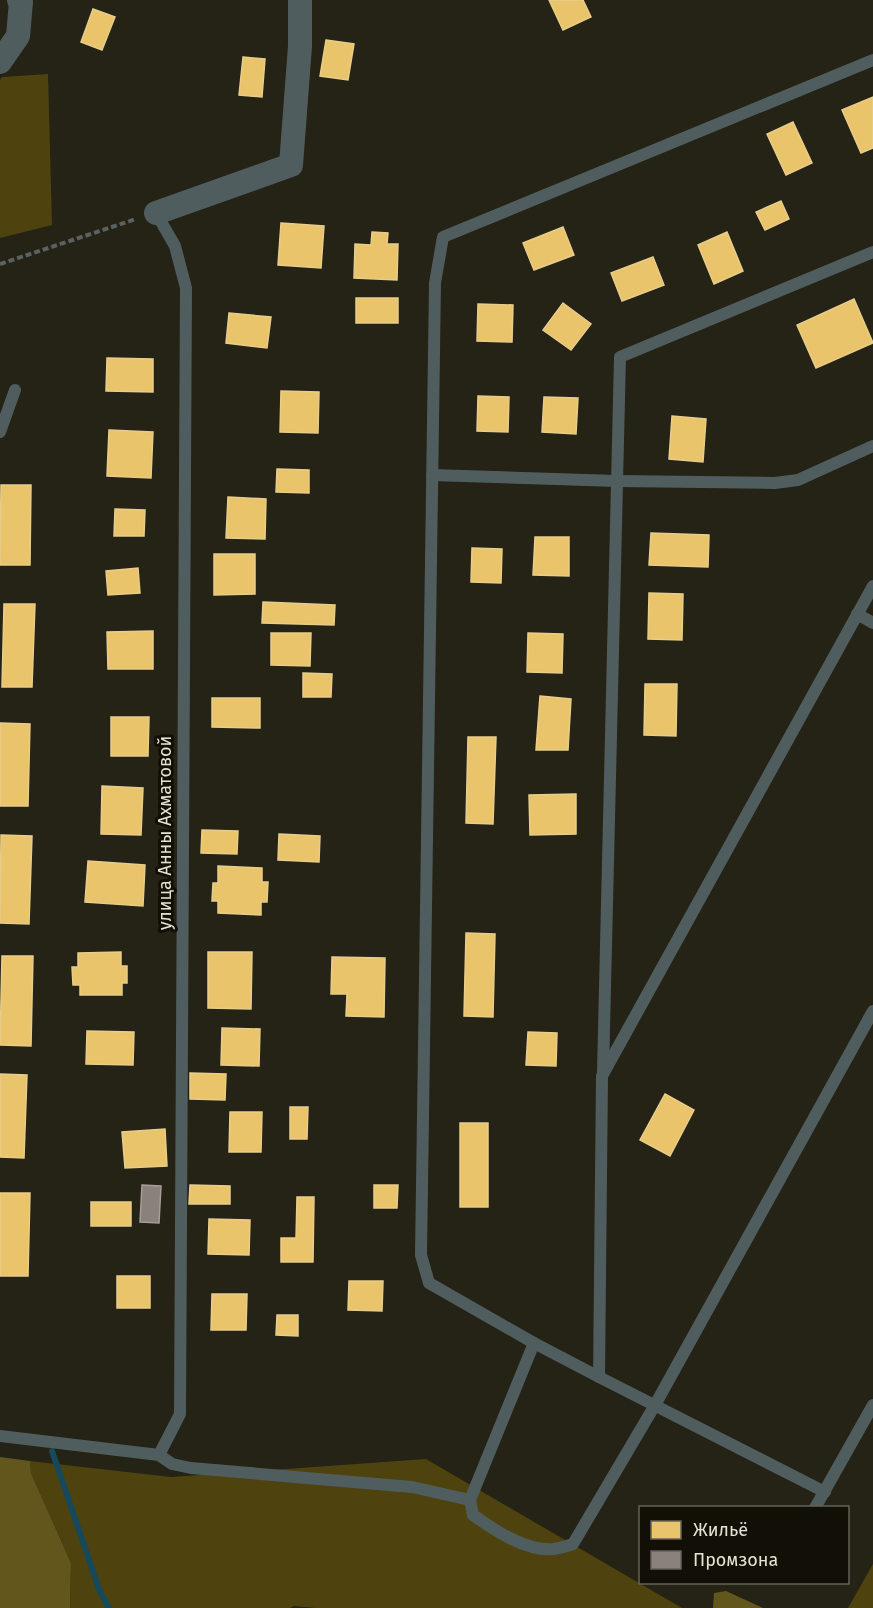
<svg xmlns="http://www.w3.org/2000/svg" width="873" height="1608" font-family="'Fira Sans',sans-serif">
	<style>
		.green { fill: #4e430e }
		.forest { fill: #62561d }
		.homes { fill: #e9c46a; stroke: #e8cd8a; stroke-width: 1.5 }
		.industry { fill: #8a817c; stroke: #a59e96; stroke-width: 1.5 }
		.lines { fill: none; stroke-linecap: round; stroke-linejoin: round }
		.stream { stroke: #16495c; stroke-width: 6 }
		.path { stroke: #596161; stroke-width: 4; stroke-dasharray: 6 3; stroke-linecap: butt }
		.lane { stroke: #505d5e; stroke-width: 12 }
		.street { stroke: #505d5e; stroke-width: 24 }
		.labels { text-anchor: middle; stroke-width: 6; stroke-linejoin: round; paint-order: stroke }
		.street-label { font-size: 18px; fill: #e4e2d4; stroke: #110f06 }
	</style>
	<rect width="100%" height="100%" fill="#252216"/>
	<g class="green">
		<path d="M 48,74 L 52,225 L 0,238 L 0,80 L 2,77 Z"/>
		<path d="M 426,1459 L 682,1608 L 315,1608 L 294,1606 L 290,1608 L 70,1608 L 71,1563 L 31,1473 L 30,1461 L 171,1477 Z"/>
		<path d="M 873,1564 L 873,1608 L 848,1608 Z"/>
	</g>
	<g class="forest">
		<path d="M 0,1457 L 30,1461 L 31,1473 L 71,1563 L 70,1608 L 0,1608 Z"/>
		<path d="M 726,1591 L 763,1608 L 713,1608 L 714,1593 Z"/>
	</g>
	<g class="homes">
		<path d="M 549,0 L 583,0 L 591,17 L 563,30 Z"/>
		<path d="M 93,9 L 115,17 L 102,50 L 81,42 Z"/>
		<path d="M 326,40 L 354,44 L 348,80 L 320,76 Z"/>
		<path d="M 243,57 L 265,59 L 262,97 L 239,95 Z"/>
		<path d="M 873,97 L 873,148 L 861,153 L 842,110 Z"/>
		<path d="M 793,122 L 812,163 L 786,175 L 767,134 Z"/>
		<path d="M 781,201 L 789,219 L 765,230 L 756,212 Z"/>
		<path d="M 281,223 L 324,226 L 321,268 L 278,265 Z"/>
		<path d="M 563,227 L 574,255 L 534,270 L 523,243 Z"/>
		<path d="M 372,232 L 388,233 L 387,244 L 398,244 L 397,280 L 354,278 L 355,244 L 371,245 Z"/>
		<path d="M 727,232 L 743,271 L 714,284 L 698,245 Z"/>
		<path d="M 653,257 L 664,285 L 622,301 L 611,273 Z"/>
		<rect x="356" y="298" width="42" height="25"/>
		<path d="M 854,299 L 873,343 L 816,368 L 797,325 Z"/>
		<path d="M 563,303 L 591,324 L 571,350 L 543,330 Z"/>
		<path d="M 478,304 L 513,305 L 512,342 L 477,341 Z"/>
		<path d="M 229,313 L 271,317 L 267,348 L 226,343 Z"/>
		<path d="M 107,358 L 153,359 L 153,392 L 106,391 Z"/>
		<path d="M 281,391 L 319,392 L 318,433 L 280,432 Z"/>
		<path d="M 478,396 L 509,397 L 508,432 L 477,431 Z"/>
		<path d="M 544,397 L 578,398 L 576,434 L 542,432 Z"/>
		<path d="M 672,416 L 706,419 L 703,462 L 669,459 Z"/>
		<path d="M 109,430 L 153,432 L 151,478 L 107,476 Z"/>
		<path d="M 277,469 L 309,470 L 309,493 L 276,492 Z"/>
		<path d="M 1,485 L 31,485 L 30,565 L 0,565 Z"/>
		<path d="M 228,497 L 266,499 L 265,539 L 226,538 Z"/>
		<path d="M 115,509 L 145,510 L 144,536 L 114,536 Z"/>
		<path d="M 651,533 L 709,535 L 708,567 L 649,565 Z"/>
		<path d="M 535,537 L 569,537 L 569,576 L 533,575 Z"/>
		<path d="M 472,548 L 502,549 L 501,583 L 471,582 Z"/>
		<path d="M 214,554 L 255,554 L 255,594 L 214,595 Z"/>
		<path d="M 138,568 L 140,593 L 108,595 L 106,571 Z"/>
		<path d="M 649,593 L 683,594 L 682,640 L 648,639 Z"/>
		<path d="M 263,602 L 335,605 L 334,625 L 262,623 Z"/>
		<path d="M 4,604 L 35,604 L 32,687 L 2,687 Z"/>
		<path d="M 153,631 L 153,669 L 108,669 L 107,632 Z"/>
		<path d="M 271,633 L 311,633 L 310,666 L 271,665 Z"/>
		<path d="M 528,633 L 563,634 L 562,673 L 527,672 Z"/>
		<path d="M 303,673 L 332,674 L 331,697 L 303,697 Z"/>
		<path d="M 645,684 L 677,684 L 676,736 L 644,735 Z"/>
		<path d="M 540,696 L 571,699 L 568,750 L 536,750 Z"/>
		<path d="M 212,698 L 260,698 L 260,728 L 212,727 Z"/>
		<path d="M 111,717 L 149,717 L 148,756 L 111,756 Z"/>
		<path d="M 0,723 L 30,724 L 28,806 L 0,806 Z"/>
		<path d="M 468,737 L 496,737 L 493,824 L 466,823 Z"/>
		<path d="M 102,786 L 143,788 L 141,835 L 101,834 Z"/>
		<path d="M 576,794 L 576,834 L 530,835 L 529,795 Z"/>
		<path d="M 202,830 L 238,831 L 237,854 L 201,853 Z"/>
		<path d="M 279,834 L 320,836 L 319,862 L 278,860 Z"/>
		<path d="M 1,835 L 32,836 L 29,924 L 0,923 Z"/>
		<path d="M 88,861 L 145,865 L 143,906 L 85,902 Z"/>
		<path d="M 218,866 L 262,868 L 262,882 L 268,882 L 267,902 L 261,902 L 261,915 L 218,913 L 218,901 L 212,901 L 213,883 L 218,883 Z"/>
		<path d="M 466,933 L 495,934 L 493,1017 L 464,1016 Z"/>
		<path d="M 121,952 L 121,966 L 127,966 L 127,983 L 122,983 L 122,995 L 80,995 L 80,985 L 73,985 L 72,967 L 78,967 L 78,953 Z"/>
		<path d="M 208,952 L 252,952 L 251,1009 L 208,1008 Z"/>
		<path d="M 2,956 L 33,956 L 31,1046 L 0,1045 Z"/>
		<path d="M 332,957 L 385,958 L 384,1017 L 346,1016 L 347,994 L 331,994 Z"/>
		<path d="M 222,1028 L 260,1029 L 259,1066 L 221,1065 Z"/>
		<path d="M 87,1031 L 134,1032 L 133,1065 L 86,1064 Z"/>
		<path d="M 528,1032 L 557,1033 L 556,1066 L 526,1065 Z"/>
		<path d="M 190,1073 L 226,1074 L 225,1100 L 190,1099 Z"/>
		<path d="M 0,1074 L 27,1075 L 24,1158 L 0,1157 Z"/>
		<path d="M 665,1094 L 694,1110 L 670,1156 L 640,1140 Z"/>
		<path d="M 290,1107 L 308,1107 L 307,1139 L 290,1139 Z"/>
		<path d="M 230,1112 L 262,1112 L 261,1152 L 229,1152 Z"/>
		<rect x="460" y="1123" width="28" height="84"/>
		<path d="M 165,1129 L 167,1166 L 125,1168 L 122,1132 Z"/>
		<path d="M 190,1185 L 230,1186 L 230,1204 L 189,1204 Z"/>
		<path d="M 374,1185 L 398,1185 L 397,1208 L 374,1208 Z"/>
		<path d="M 0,1193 L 30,1193 L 28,1276 L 0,1276 Z"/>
		<path d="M 297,1197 L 314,1197 L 313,1262 L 281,1262 L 281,1238 L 296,1238 Z"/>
		<rect x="91" y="1202" width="40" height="24"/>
		<path d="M 209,1219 L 250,1220 L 249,1255 L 208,1254 Z"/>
		<rect x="117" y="1276" width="33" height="32"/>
		<path d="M 349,1281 L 383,1281 L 382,1311 L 348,1310 Z"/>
		<path d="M 212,1294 L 247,1294 L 246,1330 L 211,1330 Z"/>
		<path d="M 277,1315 L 298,1315 L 298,1336 L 276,1335 Z"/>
	</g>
	<path class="industry" d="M 142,1185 L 161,1186 L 159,1223 L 140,1222 Z"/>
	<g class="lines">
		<path class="stream" d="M 52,1451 L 100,1592 L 109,1608"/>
		<path class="path" d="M 0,264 L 136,219"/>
		<g class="lane">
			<path d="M 156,213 L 175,246 L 186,288 L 180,1414 L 159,1455"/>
			<path d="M 0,432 L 15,390"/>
			<path d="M 432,475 L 617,481 L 775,483 L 798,480 L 873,446"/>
			<path d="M 857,614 L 873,623"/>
			<path d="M 603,1072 L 620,357 L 873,252"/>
			<path d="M 534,1343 L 429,1283 L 421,1255 L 435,283 L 443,237 L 873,60"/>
			<path d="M 599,1377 L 534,1343 L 470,1500 L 473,1515 C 494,1530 527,1552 554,1549 C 560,1548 567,1546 573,1544 L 655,1405 L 873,1011"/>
			<path d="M 0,1436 L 159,1455 L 172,1464 L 191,1468 L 412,1487 L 470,1500"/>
			<path d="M 825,1492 L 599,1377 L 602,1076 L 873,586"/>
			<path d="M 815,1508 L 873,1405"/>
		</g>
		<g class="street">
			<path d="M 0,62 L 18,36 L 21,2 L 19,0"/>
			<path d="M 156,213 L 291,165 L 300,46 L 300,0"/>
		</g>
	</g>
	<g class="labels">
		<g class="street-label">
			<text transform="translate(165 833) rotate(-90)" y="6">улица Анны Ахматовой</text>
		</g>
	</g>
	<rect x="639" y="1506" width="210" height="78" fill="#110f06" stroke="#656358" stroke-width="1.5"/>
	<rect x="651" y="1521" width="30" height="18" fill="#e9c46a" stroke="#656358" stroke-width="1.5"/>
	<text x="693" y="1536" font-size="18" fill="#e4e2d4">Жильё</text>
	<rect x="651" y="1551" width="30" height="18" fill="#8a817c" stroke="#656358" stroke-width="1.5"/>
	<text x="693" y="1566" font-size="18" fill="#e4e2d4">Промзона</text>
</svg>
